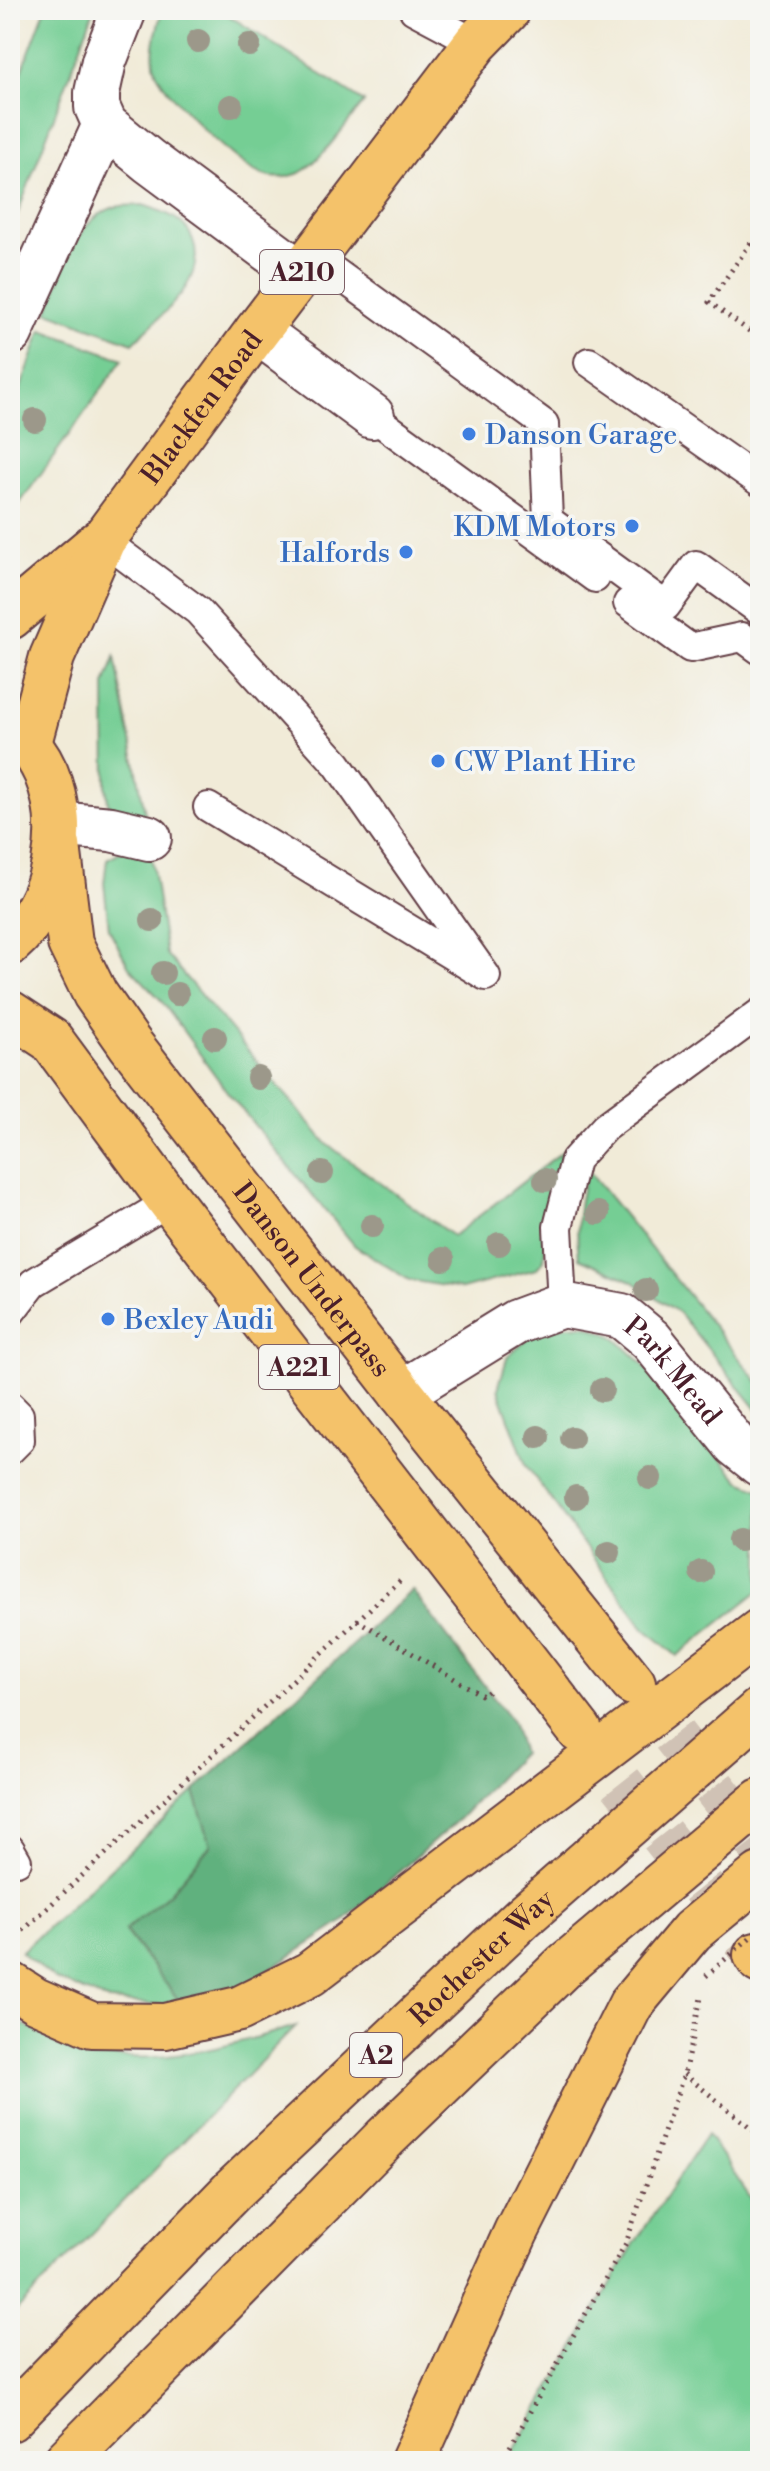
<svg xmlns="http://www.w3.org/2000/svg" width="770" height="2471" font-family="'Libre Bodoni',serif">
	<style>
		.green { fill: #75ce94; stroke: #607660; stroke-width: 2 }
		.forest { fill: #60b17e; stroke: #556854; stroke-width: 2 }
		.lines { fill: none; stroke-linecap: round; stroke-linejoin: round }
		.primary-tunnel { stroke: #d0c2b5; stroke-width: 44; stroke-dasharray: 44 22; stroke-linecap: butt }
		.service-casing { stroke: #633e45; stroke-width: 32 }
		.minor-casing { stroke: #633e45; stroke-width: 48 }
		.tertiary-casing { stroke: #633e45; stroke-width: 48 }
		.primary-casing { stroke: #633e45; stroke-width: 48 }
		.trunk-casing { stroke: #633e45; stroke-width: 48 }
		.path { stroke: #633e45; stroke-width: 5; stroke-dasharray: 2 6; stroke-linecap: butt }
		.service { stroke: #fff; stroke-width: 28 }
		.minor { stroke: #fff; stroke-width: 44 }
		.tertiary { stroke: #fff; stroke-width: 44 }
		.primary { stroke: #f4c26a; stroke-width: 44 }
		.trunk { stroke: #f4c26a; stroke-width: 44 }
		.path-bridge { stroke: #633e45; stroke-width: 5; stroke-dasharray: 2 6; stroke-linecap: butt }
		.tree { fill: #9c988a }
		.shop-dot { fill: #3f7fe0; stroke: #f6f6f2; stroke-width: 3 }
		.labels { text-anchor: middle; stroke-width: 7; stroke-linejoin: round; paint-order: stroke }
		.shield { fill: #f6f6f2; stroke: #7e6067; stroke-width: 2 }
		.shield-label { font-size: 26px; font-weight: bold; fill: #4a1f2b }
		.street-label { font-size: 28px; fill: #4a1f2b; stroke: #f6f6f2 }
		.shop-label { font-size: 28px; fill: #366cbe; stroke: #f6f6f2; text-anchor: start }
	</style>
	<rect width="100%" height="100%" fill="#f6f6f2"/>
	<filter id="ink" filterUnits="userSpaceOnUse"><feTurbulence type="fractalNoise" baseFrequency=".0125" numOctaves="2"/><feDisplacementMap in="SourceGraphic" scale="16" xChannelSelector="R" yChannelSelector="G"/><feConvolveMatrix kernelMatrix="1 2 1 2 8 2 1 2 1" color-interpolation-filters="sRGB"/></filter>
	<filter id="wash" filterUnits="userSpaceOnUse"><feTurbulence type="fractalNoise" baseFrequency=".006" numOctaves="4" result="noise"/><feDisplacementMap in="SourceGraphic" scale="32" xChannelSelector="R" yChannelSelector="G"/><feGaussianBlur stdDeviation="1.8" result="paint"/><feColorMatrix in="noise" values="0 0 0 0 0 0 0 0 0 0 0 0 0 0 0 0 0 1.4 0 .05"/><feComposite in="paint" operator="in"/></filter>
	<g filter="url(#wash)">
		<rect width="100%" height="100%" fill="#f1ebd8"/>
		<g class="green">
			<path d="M 45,10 L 94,10 L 10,234 L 10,103 Z"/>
			<path d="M 162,10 L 220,10 L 364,102 C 348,121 318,166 297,174 C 288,177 276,179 266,176 C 241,170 165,96 156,71 C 149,52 158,28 162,10 Z"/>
			<path d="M 143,205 C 164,212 185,218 193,240 C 208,283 159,316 133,343 L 48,312 C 62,276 72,223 112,208 C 121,205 134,206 143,205 Z"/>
			<path d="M 42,330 L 123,359 L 10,517 L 10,417 Z"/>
			<path d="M 115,657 L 147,823 L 110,816 L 106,787 L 105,685 Z"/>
			<path d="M 133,845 L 150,849 L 166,954 L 327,1144 L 453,1236 L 568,1147 L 557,1169 L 549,1201 L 544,1260 L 536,1269 L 462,1289 L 409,1280 L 355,1246 L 228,1093 L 160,999 L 129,967 L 109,929 L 104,883 L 107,859 Z"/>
			<path d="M 587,1169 L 760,1384 L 760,1413 L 679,1313 L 632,1281 L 579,1258 C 575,1227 578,1199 587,1169 Z"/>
			<path d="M 586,1325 L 613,1336 L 641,1362 L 740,1481 L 760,1489 L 760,1590 L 677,1656 L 644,1628 L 526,1465 L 498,1389 L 507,1358 L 531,1335 L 553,1327 Z"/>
			<path d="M 194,1791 L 211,1845 L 169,1894 L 125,1931 L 184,2007 L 109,2001 L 55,1979 L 21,1952 Z"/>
			<path d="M 10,2016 C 109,2082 190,2057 296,2026 L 10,2317 Z"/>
			<path d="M 707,2134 L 760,2212 L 760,2461 L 508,2461 L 634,2244 Z"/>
		</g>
		<path class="forest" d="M 412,1590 L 512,1722 L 522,1753 L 460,1818 L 341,1923 L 230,1996 L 184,2007 L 125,1930 L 169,1894 L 211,1845 L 194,1791 Z"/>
	</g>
	<g filter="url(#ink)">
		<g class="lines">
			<g class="primary-tunnel">
				<path d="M 633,1683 L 760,1847"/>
				<path d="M 580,1731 L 756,1955"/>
			</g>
			<defs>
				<g id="service">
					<path d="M 414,10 L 476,43"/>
					<path d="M 313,256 L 544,424 L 548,520 L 666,606 L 696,565 L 760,611"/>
					<path d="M 589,362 L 760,482"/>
					<path d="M 372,416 L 595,578"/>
					<path d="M 103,540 L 198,611 L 337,764 L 486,976 L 208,807"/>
					<path d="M 628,603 L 690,648 L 742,637 L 760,650"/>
					<path d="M 562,1305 L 558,1227 L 575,1160 L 605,1127 L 760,1013"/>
					<path d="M 10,1313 L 33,1283 L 170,1201"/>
					<path d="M 10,1406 L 19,1415 L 20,1440 L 10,1450"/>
					<path d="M 10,1849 L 17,1861"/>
				</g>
				<g id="minor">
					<path d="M 257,331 L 372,416"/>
					<path d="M 10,333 L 105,125"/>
					<path d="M 57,824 L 111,829 L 149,838"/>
					<path id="s1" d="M 401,1393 L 516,1322 L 562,1305 L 622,1316 L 651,1340 L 735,1444 L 760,1464"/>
				</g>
				<path id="tertiary" d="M 124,10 L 104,61 L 97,93 L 97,107 L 105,125 L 149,161 L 300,273"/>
				<g id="primary">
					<path d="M 10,617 L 97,544"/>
					<path d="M 10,723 C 25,738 37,753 46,773 C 69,828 56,903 10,943"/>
					<path id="s2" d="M 29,743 L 52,657 L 103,540 L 257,331 L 476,43 L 508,10"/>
					<path id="s3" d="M 58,845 L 70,943 L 95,994 L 130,1044 L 401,1393 L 633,1683"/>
					<path d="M 10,1013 L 51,1040 L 170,1201 L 580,1731"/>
					<path d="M 756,1955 L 760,1961"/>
				</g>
				<g id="trunk">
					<path d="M 10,1984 L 35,2000 L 92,2025 L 165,2026 L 239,2009 L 310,1974 L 760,1631"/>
					<path id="s4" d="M 10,2419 L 233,2190 L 523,1917 L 760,1710"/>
					<path d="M 66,2461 L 385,2138 L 565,1965 L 760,1801"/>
					<path d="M 413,2461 L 516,2232 L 631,2004 L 692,1931 L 760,1875"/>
				</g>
			</defs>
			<use href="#service" class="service-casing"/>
			<use href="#minor" class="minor-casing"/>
			<use href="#tertiary" class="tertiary-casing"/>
			<use href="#primary" class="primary-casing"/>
			<use href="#trunk" class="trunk-casing"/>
			<g class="path">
				<path d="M 760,230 L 709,302 L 760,339"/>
				<path d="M 357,1620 L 483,1696 L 489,1691"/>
				<path d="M 17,1936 L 403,1578"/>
				<path d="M 684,2074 L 760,2135"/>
				<path d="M 502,2461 L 626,2243 L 684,2074 L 701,1998"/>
			</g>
			<use href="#service" class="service"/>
			<use href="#minor" class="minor"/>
			<use href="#tertiary" class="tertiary"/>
			<use href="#primary" class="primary"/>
			<use href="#trunk" class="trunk"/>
			<path class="path-bridge" d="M 706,1976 L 760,1929"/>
		</g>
		<g class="tree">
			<circle cx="198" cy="41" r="12"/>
			<circle cx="249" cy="45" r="12"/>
			<circle cx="231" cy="106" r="12"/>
			<circle cx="35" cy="420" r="12"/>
			<circle cx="152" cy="920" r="12"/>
			<circle cx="163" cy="973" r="12"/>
			<circle cx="177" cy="994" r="12"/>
			<circle cx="215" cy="1038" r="12"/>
			<circle cx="258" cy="1078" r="12"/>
			<circle cx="322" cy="1173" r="12"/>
			<circle cx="545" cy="1180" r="12"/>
			<circle cx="598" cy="1213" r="12"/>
			<circle cx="372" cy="1226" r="12"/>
			<circle cx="499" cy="1244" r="12"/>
			<circle cx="443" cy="1259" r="12"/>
			<circle cx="646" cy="1290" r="12"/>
			<circle cx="602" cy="1390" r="12"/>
			<circle cx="538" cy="1437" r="12"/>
			<circle cx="572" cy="1438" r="12"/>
			<circle cx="650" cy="1478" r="12"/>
			<circle cx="576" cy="1497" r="12"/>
			<circle cx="740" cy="1540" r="12"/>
			<circle cx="609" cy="1552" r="12"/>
			<circle cx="701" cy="1572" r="12"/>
		</g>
	</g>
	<g class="shop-dot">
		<circle cx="469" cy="434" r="8"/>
		<circle cx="632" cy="526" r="8"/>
		<circle cx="406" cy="552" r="8"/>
		<circle cx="438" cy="761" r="8"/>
		<circle cx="108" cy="1319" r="8"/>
	</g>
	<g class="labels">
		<g class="shield">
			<rect x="260" y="250" width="84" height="44" rx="6"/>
			<rect x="259" y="1345" width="80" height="44" rx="6"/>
			<rect x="350" y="2033" width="52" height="44" rx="6"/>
		</g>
		<g class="shield-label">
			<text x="302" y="281">A210</text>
			<text x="299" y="1376">A221</text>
			<text x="376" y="2064">A2</text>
		</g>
		<g class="street-label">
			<text dy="10" stroke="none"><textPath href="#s2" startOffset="382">Blackfen Road</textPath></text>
			<text dy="10" stroke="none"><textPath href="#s3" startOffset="514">Danson Underpass</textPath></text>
			<text dy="10" stroke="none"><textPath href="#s1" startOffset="320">Park Mead</textPath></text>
			<text dy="10" stroke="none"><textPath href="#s4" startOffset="660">Rochester Way</textPath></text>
		</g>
		<g class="shop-label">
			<text x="485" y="444">Danson Garage</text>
			<text x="616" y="536" text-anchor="end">KDM Motors</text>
			<text x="390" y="562" text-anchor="end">Halfords</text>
			<text x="454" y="771">CW Plant Hire</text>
			<text x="124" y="1329">Bexley Audi</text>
		</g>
	</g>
	<rect width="770" height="2471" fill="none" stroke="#f6f6f2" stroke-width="40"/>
</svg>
